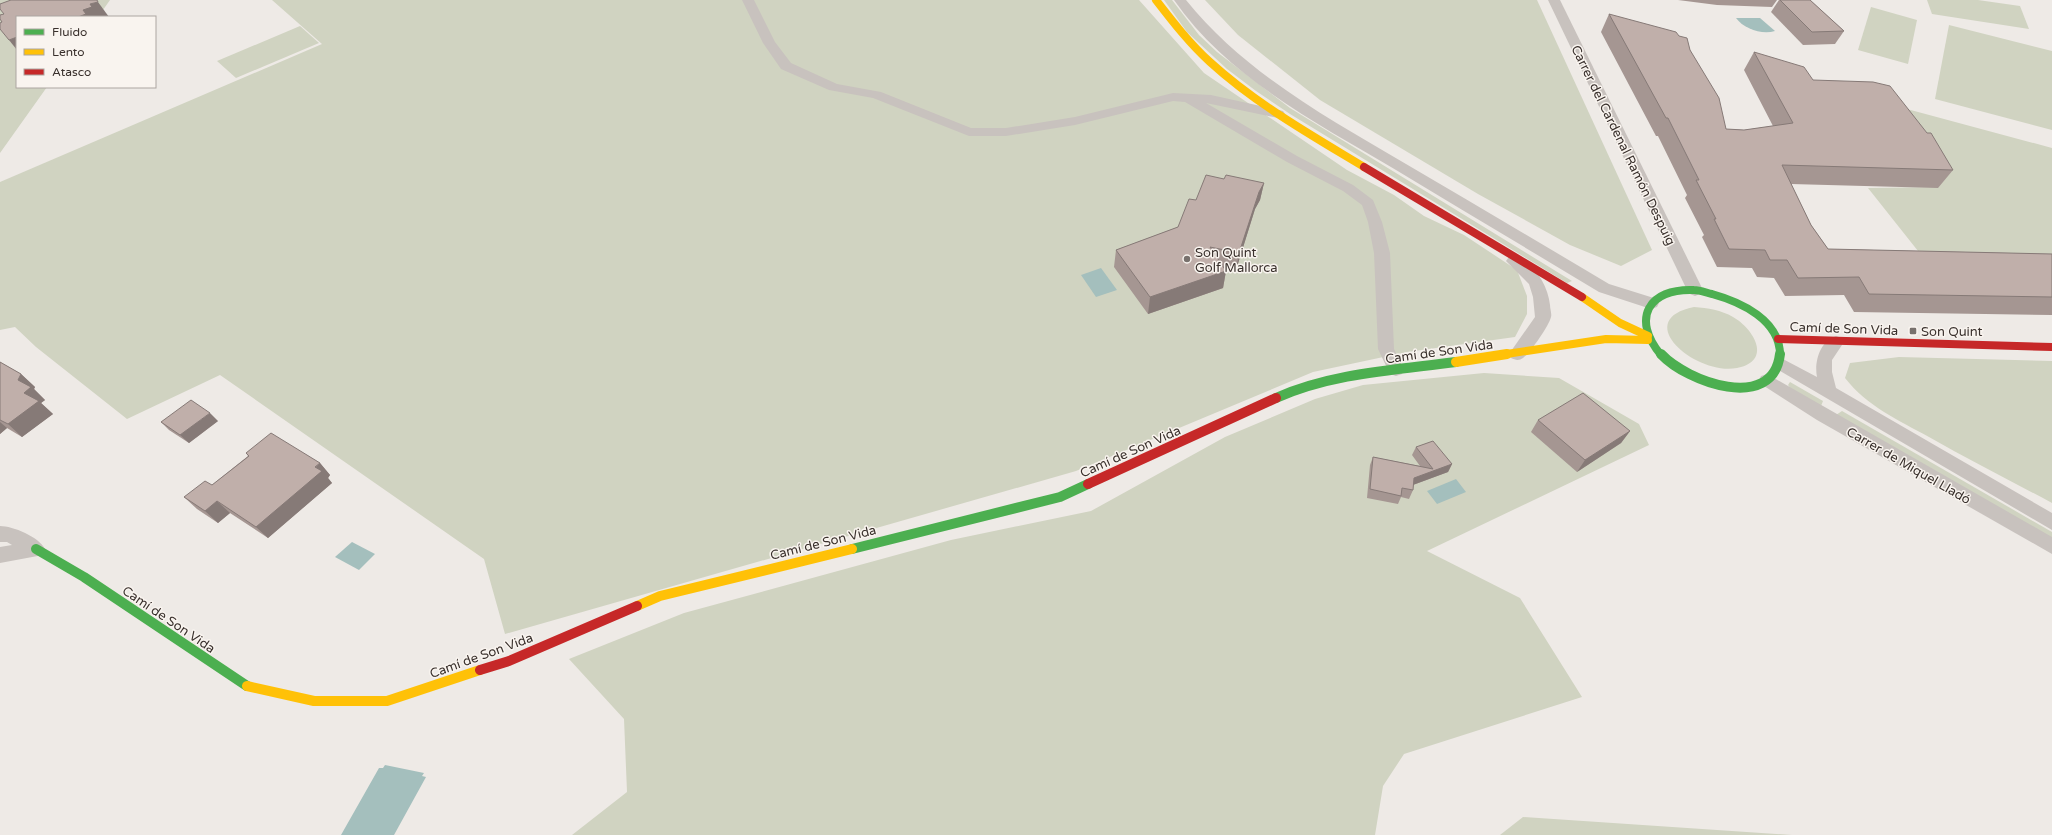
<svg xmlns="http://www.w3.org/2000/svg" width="2052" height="835" font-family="'Varela Round',sans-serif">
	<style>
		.green { fill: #d0d3c1 }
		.water { fill: #a4bfbd }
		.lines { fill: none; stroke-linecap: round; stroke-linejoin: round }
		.street { fill: #c8c2be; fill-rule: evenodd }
		.fast-far1 { stroke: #4caf50; stroke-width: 8 }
		.fast { stroke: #4caf50; stroke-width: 10 }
		.slow-far1 { stroke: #ffc107; stroke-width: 8 }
		.slow { stroke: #ffc107; stroke-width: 10 }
		.jam-far1 { stroke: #c62828; stroke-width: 8 }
		.jam { stroke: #c62828; stroke-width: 10 }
		.wall { fill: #a59692 }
		.shaded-wall { fill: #867a77 }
		.building { fill: #c0afaa; stroke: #867a77 }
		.poi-dot { fill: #78716d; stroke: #f9f4ef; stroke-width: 1.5 }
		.labels { text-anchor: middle; stroke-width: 3; stroke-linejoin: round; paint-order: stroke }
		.street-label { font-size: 13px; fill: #39302c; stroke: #f9f4ef }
		.poi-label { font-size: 13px; fill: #39302c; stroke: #f9f4ef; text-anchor: start }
	</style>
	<rect width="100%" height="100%" fill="#eeeae6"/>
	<g class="green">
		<path d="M 0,0 L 110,0 L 98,17 L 17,17 L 17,87 L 47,87 L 0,153 Z"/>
		<path d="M 272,0 L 1139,0 L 1204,73 L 1347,170 L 1394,195 L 1424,216 L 1464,235 L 1517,270 L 1527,296 L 1527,314 L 1515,337 L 1407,352 L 1313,372 L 1076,471 L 505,634 L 484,559 L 220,375 L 127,419 L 36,347 L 15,327 L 0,330 L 0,182 L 322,44 Z"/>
		<path d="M 1164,0 L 1172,0 L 1199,35 L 1217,52 L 1290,108 L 1572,281 L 1567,283 L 1290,114 L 1256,91 L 1227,69 L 1187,32 Z"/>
		<path d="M 1205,0 L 1537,0 L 1652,250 L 1621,266 L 1570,245 L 1478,194 L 1320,100 L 1238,35 Z"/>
		<path d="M 1927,0 L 1978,0 L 2020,6 L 2029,29 L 1932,14 Z"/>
		<path d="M 1871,7 L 1917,20 L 1908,64 L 1858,50 Z"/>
		<path d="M 1949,25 L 2052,51 L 2052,130 L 1935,99 Z"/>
		<path d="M 300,26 L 319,43 L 236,78 L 217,61 Z"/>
		<path d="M 1881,102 L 2052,148 L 2052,254 L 1918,251 L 1868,188 L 1937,187 Z"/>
		<path d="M 1694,307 C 1708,308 1721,310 1733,317 C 1754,329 1773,361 1737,368 C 1696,376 1630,320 1694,307 Z"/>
		<path d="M 1899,357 L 2052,361 L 2052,503 C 2011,481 1969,460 1929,437 C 1898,420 1867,406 1845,378 L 1850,363 Z"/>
		<path d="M 1484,373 L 1559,378 L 1639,424 L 1649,445 L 1427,551 L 1520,598 L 1582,697 L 1404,754 L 1383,786 L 1375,835 L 572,835 L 627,792 L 624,719 L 569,659 L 684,613 L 951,540 L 1091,511 L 1225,437 L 1315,399 L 1363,385 Z"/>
		<path d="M 1790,382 L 1823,401 L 1821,406 L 1791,389 L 1788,385 Z"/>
		<path d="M 1842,411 L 2052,532 L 2052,540 L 1836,415 Z"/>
		<path d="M 1523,817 L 1792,835 L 1500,835 Z"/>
	</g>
	<g class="water">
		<path d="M 1736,18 L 1760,18 L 1775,31 C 1762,35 1744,29 1736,18 Z"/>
		<path d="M 1101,268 L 1117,290 L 1096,297 L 1081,275 Z"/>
		<path d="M 1456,479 L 1466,492 L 1437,504 L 1427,491 Z"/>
		<path d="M 352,542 L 375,554 L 359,570 L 335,557 Z"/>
		<path d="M 385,765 L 424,773 L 422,776 L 426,777 L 394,835 L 341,835 L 379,768 L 383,768 Z"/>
	</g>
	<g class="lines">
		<g class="street">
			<path d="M 742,0 L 754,0 L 775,42 L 791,63 L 837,84 L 881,92 L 971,128 L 1006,128 L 1075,117 L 1173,93 L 1211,95 L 1283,111 L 1285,114 L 1283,117 L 1278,118 L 1206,103 L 1297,156 L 1353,185 L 1373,200 L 1382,222 L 1390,253 L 1394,349 L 1404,370 L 1402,374 L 1396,376 L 1390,374 L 1378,349 L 1374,253 L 1368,222 L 1362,205 L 1343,191 L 1287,162 L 1185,102 L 1173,101 L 1075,125 L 1006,136 L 969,136 L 873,98 L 829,90 L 781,69 L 763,43 Z"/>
			<path d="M 1174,0 L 1186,0 C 1245,73 1326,117 1406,164 C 1474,204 1542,244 1609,284 L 1657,299 L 1659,303 L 1657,307 L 1651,309 L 1599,292 C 1531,251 1464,211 1396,170 C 1317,123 1228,78 1174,0 Z"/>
			<path d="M 1548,0 L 1560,0 L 1703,290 L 1700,294 L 1695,296 L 1690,294 L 1687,290 Z"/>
			<path d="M 1514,256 C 1534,262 1548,285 1550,305 C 1550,309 1552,314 1551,317 C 1549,326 1530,353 1523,358 C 1519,361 1515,360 1511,358 L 1509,354 L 1535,317 L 1533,297 L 1529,284 L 1506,261 L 1509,257 Z"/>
			<path d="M 1836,336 L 1842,338 L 1844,342 L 1832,360 L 1832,372 L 1836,388 L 2052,513 L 2052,530 L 1775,368 L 1773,364 L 1775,360 L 1781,358 L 1817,377 C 1814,362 1820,341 1836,336 Z"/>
			<path d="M 1767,374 L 2052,537 L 2052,554 L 1817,420 L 1761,384 L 1759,380 L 1761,376 Z"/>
			<path d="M 0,526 C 13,526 39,537 45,549 L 43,555 L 0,563 L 0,547 L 12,545 L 7,542 L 0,542 Z"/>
		</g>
		<path class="fast-far1" d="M 1661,355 C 1631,319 1648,288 1694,290 C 1700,290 1707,293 1712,294 C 1741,302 1780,320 1780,355"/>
		<g class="fast">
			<path d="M 1661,354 C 1687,382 1773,413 1780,354"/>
			<path d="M 1276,398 C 1332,373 1396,370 1456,362"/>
			<path d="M 36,549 L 84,577 L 247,686"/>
			<path d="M 852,549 L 1060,497 L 1088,484"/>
		</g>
		<g class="slow-far1">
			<path d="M 1156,0 C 1173,22 1190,44 1210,62 C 1256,104 1311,135 1364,167"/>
			<path d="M 1582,297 L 1620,323 L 1648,336"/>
			<path d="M 1500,355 L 1606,339 L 1648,340"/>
		</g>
		<g class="slow">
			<path d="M 1456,362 L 1507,354"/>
			<path d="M 637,606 L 660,596 L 852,549"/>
			<path d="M 247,686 L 314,701 L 387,701 L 480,670"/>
		</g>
		<g class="jam-far1">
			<path d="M 1364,167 L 1582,297"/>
			<path d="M 1778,339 L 2052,347"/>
		</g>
		<g class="jam">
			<path d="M 1088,484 L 1276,398"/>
			<path d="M 480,670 L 509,661 L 637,606"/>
		</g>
	</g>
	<g class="wall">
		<path d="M 1678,0 L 1777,0 L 1772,7 L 1717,5 Z"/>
		<path d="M 1779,0 L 1810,0 L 1844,31 L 1835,44 L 1803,45 L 1771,12 Z"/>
		<path d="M 1609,14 L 1690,50 L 1726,129 L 1744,130 L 1773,126 L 1744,70 L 1754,52 L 1813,80 L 1953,170 L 1938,188 L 1791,184 L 1811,225 L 1828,249 L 2052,254 L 2052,315 L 1854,312 L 1844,295 L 1785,296 L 1774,278 L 1757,277 L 1752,268 L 1717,267 L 1702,237 L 1704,235 L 1685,198 L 1687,195 L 1658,136 L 1656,136 L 1601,32 Z"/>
		<path d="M 1224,179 L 1264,183 L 1260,200 L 1255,209 L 1236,270 L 1224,268 L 1226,271 L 1223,288 L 1148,314 L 1114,267 L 1116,250 L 1178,227 L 1196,200 Z"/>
		<path d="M 0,362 L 21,374 L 35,387 L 34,389 L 45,400 L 41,403 L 53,414 L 22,437 L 7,428 L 0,434 Z"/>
		<path d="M 1538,420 L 1630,431 L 1621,443 L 1577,472 L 1531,432 Z"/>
		<path d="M 218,421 L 189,443 L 169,430 L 161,422 Z"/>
		<path d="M 1416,447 L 1452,464 L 1448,472 L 1413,485 L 1413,490 L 1409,499 L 1401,497 L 1398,504 L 1367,498 L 1370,465 L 1373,457 L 1420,466 L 1412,455 Z"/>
		<path d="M 246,453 L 320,463 L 330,475 L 328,478 L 332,483 L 268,538 L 230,513 L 218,523 L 197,509 L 184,497 L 212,485 L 248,456 Z"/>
	</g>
	<g class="shaded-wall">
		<path d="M 98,2 L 109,17 L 78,17 L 83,10 L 90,4 Z"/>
		<path d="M 17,37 L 17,50 L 9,40 Z"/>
		<path d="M 1264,183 L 1260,200 L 1255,209 L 1236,270 L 1239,253 L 1259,192 Z"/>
		<path d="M 1226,271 L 1223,288 L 1148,314 L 1150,297 Z"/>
		<path d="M 21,374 L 35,387 L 34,389 L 45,400 L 41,403 L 53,414 L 22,437 L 8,424 L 24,393 L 18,380 Z"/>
		<path d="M 210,413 L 218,421 L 189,443 L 180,435 Z"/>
		<path d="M 0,422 L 7,428 L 0,434 Z"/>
		<path d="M 1630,431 L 1621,443 L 1577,472 L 1585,460 Z"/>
		<path d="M 320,463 L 330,475 L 328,478 L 332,483 L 268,538 L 256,527 Z"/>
		<path d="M 1452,464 L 1448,472 L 1410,486 L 1414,478 Z"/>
		<path d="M 217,501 L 230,513 L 218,523 L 205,511 Z"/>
	</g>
	<g class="building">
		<path d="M 11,0 L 97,0 L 98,2 L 90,4 L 92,7 L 83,10 L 86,14 L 78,17 L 17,17 L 17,37 L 9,40 L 0,29 L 0,23 L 2,22 L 0,19 L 0,15 L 4,14 L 0,9 L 0,4 Z"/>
		<path d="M 1780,0 L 1810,0 L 1844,31 L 1812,32 Z"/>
		<path d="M 1609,14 L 1676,32 L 1679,36 L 1687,38 L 1690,50 L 1719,98 L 1726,129 L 1744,130 L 1793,123 L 1754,52 L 1804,67 L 1813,80 L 1873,82 L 1890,86 L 1927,133 L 1931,133 L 1953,170 L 1782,165 L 1811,225 L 1828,249 L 2052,254 L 2052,297 L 1869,294 L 1859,277 L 1798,278 L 1787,260 L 1770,260 L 1765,250 L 1729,249 L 1714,219 L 1716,219 L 1696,180 L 1699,180 L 1668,118 L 1666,118 Z"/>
		<path d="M 1206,175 L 1224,179 L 1226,175 L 1264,183 L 1259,192 L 1239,253 L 1210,247 L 1226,271 L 1150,297 L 1116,250 L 1178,227 L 1189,199 L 1196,200 Z"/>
		<path d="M 0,362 L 21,374 L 18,380 L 31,387 L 24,393 L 39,401 L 8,424 L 0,420 Z"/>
		<path d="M 1583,393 L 1630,431 L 1585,460 L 1538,420 Z"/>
		<path d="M 191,400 L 210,413 L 180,435 L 161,422 Z"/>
		<path d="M 271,433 L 320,463 L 315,467 L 322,471 L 256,527 L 217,501 L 205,511 L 184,497 L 205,481 L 212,485 L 249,456 L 246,453 Z"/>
		<path d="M 1433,441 L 1452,464 L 1414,478 L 1413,490 L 1402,488 L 1401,496 L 1370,489 L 1373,457 L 1433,469 L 1416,447 Z"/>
	</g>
	<g class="poi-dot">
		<circle cx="1187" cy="259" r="4"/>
		<rect x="1909" y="327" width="8" height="8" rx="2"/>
	</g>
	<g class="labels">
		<g class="street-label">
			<text transform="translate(1624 145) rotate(64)" y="5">Carrer del Cardenal Ramón Despuig</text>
			<text transform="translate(1844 328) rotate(2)" y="5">Camí de Son Vida</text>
			<text transform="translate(1439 351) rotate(-8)" y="5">Camí de Son Vida</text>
			<text transform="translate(1130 451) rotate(-24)" y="5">Camí de Son Vida</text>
			<text transform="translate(1909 465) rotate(30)" y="5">Carrer de Miquel Lladó</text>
			<text transform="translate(823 542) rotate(-14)" y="5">Camí de Son Vida</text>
			<text transform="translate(169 619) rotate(34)" y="5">Camí de Son Vida</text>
			<text transform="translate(481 655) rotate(-20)" y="5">Camí de Son Vida</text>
		</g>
		<g class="poi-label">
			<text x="1195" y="257">Son Quint<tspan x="1195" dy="15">Golf Mallorca</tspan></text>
			<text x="1921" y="336">Son Quint</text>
		</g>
	</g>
	<rect x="16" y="16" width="140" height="72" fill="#f9f4ef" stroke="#aca6a1"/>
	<rect x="24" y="29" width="20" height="6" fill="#4caf50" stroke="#aca6a1"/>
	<text x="52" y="36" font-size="12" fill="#39302c">Fluido</text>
	<rect x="24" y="49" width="20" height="6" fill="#ffc107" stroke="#aca6a1"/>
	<text x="52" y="56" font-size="12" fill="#39302c">Lento</text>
	<rect x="24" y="69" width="20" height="6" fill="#c62828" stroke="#aca6a1"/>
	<text x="52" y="76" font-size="12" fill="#39302c">Atasco</text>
</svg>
